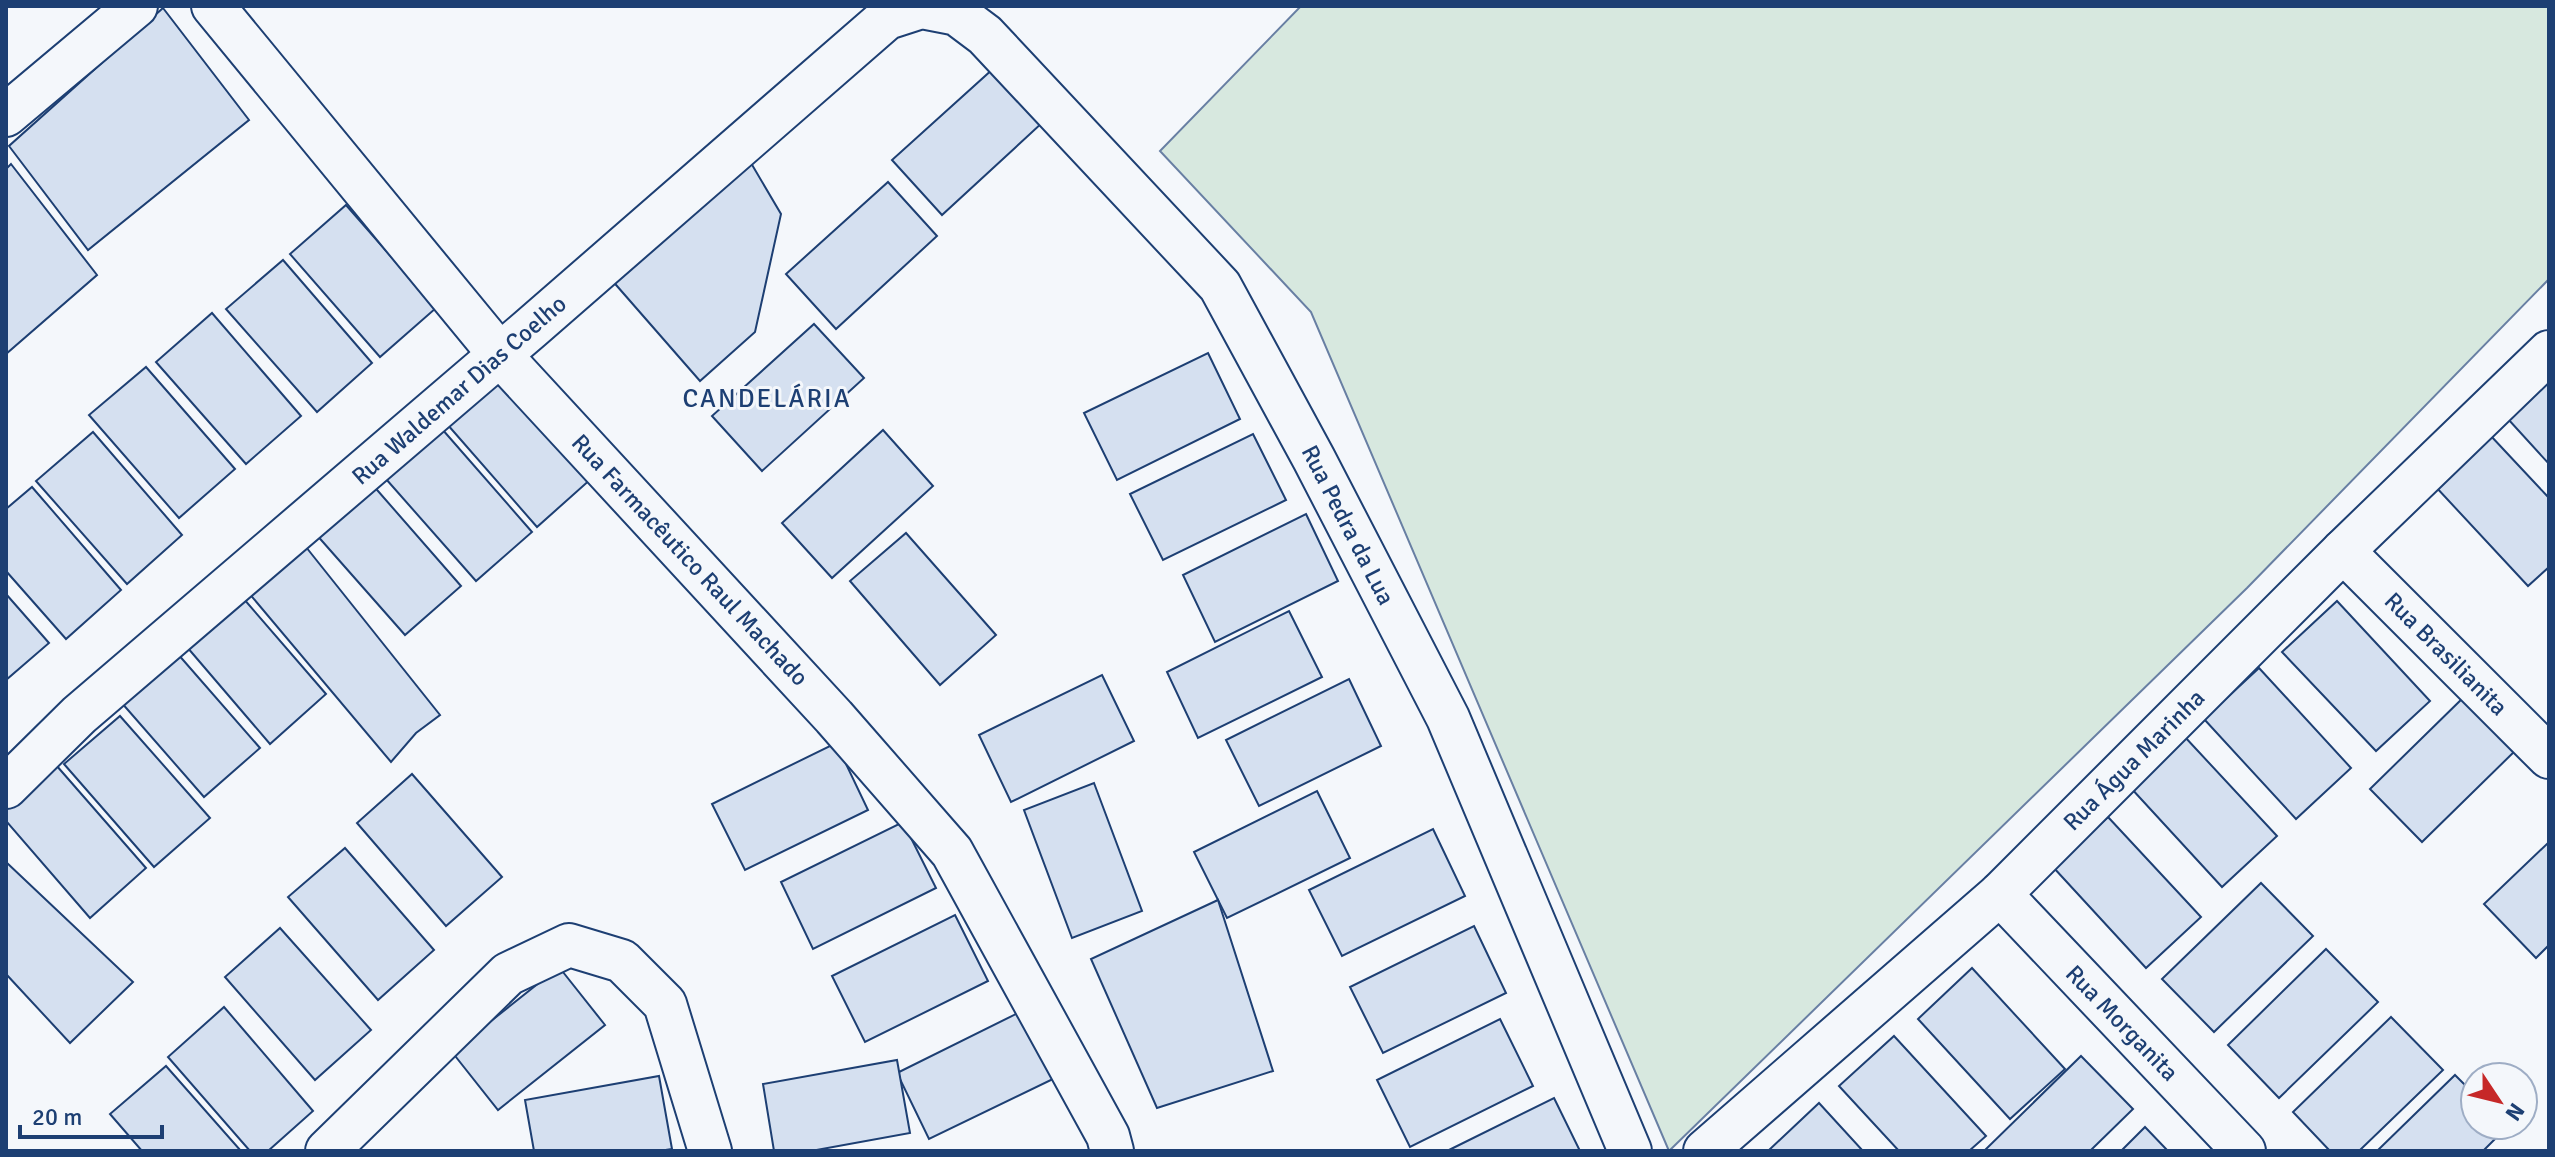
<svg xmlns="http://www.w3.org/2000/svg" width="2555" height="1157" font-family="Signika,sans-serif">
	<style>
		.green { fill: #d7e8df; stroke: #687fa3; stroke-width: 2 }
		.building { fill: #d5e0f0; stroke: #1d3f73; stroke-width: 2 }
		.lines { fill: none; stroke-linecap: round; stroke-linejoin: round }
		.street-casing { stroke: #1d3f73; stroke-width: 46 }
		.street { stroke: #f4f7fb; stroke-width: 42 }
		.labels { text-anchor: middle; stroke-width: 6; stroke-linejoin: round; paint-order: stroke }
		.street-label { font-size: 24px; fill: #1d3f73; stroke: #f4f7fb }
		.neighbourhood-label { font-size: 26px; letter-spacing: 2px; fill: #1d3f73; stroke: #f4f7fb }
	</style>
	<rect width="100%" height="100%" fill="#f4f7fb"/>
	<path class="green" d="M 1301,6 L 2549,6 L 2549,279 L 2247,588 L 1669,1151 L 1311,312 L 1160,151 Z"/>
	<g class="building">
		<path d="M 163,8 L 249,120 L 88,250 L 9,146 Z"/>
		<path d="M 994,68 L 1043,122 L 942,215 L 892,160 Z"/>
		<path d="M 751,163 L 781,214 L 755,332 L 700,381 L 610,278 Z"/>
		<path d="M 11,164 L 97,275 L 6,354 L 6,169 Z"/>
		<path d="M 888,182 L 937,236 L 836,329 L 786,274 Z"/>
		<path d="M 346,205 L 436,308 L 380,357 L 290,254 Z"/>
		<path d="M 283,260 L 372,363 L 317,412 L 226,309 Z"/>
		<path d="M 212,313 L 301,416 L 246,464 L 156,362 Z"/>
		<path d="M 814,324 L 864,378 L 762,471 L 712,416 Z"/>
		<path d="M 1208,353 L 1240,419 L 1117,480 L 1084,413 Z"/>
		<path d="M 146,367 L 235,469 L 179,518 L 89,415 Z"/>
		<path d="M 503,375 L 592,478 L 537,527 L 447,424 Z"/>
		<path d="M 2549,380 L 2549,464 L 2508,419 Z"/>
		<path d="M 442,429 L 532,532 L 476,581 L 386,479 Z"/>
		<path d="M 883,430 L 933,486 L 832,578 L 782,523 Z"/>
		<path d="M 93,432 L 182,535 L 127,584 L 36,481 Z"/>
		<path d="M 1253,434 L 1286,500 L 1163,560 L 1130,494 Z"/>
		<path d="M 2490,435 L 2549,498 L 2549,567 L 2528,586 L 2435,486 Z"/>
		<path d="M 371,483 L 461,586 L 405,635 L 315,533 Z"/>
		<path d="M 32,487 L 121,590 L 66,639 L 6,571 L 6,509 Z"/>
		<path d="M 1306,514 L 1338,581 L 1215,642 L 1183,575 Z"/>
		<path d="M 906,533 L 996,635 L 940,685 L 850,581 Z"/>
		<path d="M 298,537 L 440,715 L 416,733 L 391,762 L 243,586 Z"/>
		<path d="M 237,591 L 326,694 L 270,744 L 181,640 Z"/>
		<path d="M 6,594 L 49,643 L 6,680 Z"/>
		<path d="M 2337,601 L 2430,701 L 2376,751 L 2282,652 Z"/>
		<path d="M 1289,611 L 1322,677 L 1198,738 L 1167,672 Z"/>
		<path d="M 170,645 L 260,748 L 204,797 L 114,694 Z"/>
		<path d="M 2259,668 L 2351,768 L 2296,819 L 2204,719 Z"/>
		<path d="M 1102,675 L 1134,741 L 1011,802 L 979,735 Z"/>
		<path d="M 1349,679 L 1381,746 L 1259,806 L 1226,740 Z"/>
		<path d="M 2468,693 L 2520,746 L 2422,842 L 2370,789 Z"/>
		<path d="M 120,716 L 210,818 L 154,867 L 64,764 Z"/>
		<path d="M 2184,736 L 2277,836 L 2222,887 L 2130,787 Z"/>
		<path d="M 836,743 L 868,810 L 745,870 L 712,804 Z"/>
		<path d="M 56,765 L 146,868 L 90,918 L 6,821 L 6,810 Z"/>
		<path d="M 412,774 L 502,877 L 446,926 L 357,823 Z"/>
		<path d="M 1094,783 L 1142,911 L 1072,938 L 1024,810 Z"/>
		<path d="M 1317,791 L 1350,858 L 1227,918 L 1194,852 Z"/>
		<path d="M 2108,817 L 2201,917 L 2146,968 L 2053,867 Z"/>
		<path d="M 903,822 L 936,888 L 813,949 L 781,882 Z"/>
		<path d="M 1433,829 L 1465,896 L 1342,956 L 1309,890 Z"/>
		<path d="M 2549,842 L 2549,945 L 2536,958 L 2484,904 Z"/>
		<path d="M 345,848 L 434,950 L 378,1000 L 288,897 Z"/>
		<path d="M 6,862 L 133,982 L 70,1043 L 6,974 Z"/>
		<path d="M 2261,883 L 2313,936 L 2214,1032 L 2162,979 Z"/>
		<path d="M 1218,900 L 1273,1071 L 1157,1108 L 1091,959 Z"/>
		<path d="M 955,915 L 988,981 L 865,1042 L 832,976 Z"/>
		<path d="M 1474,926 L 1506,993 L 1383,1053 L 1350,987 Z"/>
		<path d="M 280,928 L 371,1030 L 315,1080 L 225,977 Z"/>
		<path d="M 2326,949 L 2378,1002 L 2279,1098 L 2228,1045 Z"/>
		<path d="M 559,967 L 605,1025 L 498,1110 L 452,1052 Z"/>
		<path d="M 1972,968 L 2065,1069 L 2010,1119 L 1918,1019 Z"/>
		<path d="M 224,1007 L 313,1111 L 268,1151 L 250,1151 L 168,1057 Z"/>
		<path d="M 1020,1012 L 1053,1079 L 929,1139 L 897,1073 Z"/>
		<path d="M 2391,1017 L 2443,1070 L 2359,1151 L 2330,1151 L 2293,1112 Z"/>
		<path d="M 1500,1019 L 1533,1086 L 1410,1147 L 1377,1080 Z"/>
		<path d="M 1894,1036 L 1986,1136 L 1969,1151 L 1899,1151 L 1839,1086 Z"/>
		<path d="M 2081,1056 L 2133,1109 L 2090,1151 L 1984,1151 Z"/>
		<path d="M 897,1060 L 910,1133 L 811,1151 L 774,1151 L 763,1084 Z"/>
		<path d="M 166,1066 L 241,1151 L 142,1151 L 110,1114 Z"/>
		<path d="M 2455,1075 L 2475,1095 L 2475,1125 L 2505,1125 L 2507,1127 L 2483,1151 L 2377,1151 Z"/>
		<path d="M 659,1076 L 672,1149 L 659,1151 L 534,1151 L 525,1100 Z"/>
		<path d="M 1554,1098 L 1580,1151 L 1447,1151 Z"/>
		<path d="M 1819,1103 L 1863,1151 L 1768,1151 Z"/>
		<path d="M 2145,1127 L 2168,1151 L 2121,1151 Z"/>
	</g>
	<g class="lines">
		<defs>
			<g id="street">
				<path d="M 213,6 L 500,355 L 834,717 L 952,852 L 1108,1136 L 1112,1151"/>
				<path d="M 6,115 L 136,6"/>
				<path d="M 2343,551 L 2549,757"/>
				<path d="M 6,787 L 79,715 L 531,328 L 887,18 L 921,7 L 957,14 L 985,35 L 1220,286 L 1314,459 L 1448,718 L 1630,1151"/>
				<path d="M 2000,894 L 2244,1151"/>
				<path d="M 327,1151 L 508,974 L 569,945 L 622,961 L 665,1004 L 710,1151"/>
				<path d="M 1705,1151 L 2000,894 L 2343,551 L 2549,352"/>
			</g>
		</defs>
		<use href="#street" class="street-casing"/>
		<use href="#street" class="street"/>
	</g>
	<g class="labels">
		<g class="street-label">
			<text transform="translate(459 390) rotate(-41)" y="8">Rua Waldemar Dias Coelho</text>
			<text transform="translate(1348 525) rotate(63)" y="8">Rua Pedra da Lua</text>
			<text transform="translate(690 560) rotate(47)" y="8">Rua Farmacêutico Raul Machado</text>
			<text transform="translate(2446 654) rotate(45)" y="8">Rua Brasilianita</text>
			<text transform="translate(2134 760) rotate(-45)" y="8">Rua Água Marinha</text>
			<text transform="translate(2122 1023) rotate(46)" y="8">Rua Morganita</text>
		</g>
		<g class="neighbourhood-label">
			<text x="767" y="407">CANDELÁRIA</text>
		</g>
	</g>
	<rect width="2555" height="1157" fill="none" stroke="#1d3f73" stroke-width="16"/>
	<g transform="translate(2499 1101) rotate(125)"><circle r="38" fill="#f4f7fb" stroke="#9eadc5" stroke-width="2"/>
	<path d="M0-6L14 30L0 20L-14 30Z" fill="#c62828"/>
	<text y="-12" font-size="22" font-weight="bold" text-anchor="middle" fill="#1d3f73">N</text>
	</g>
	<path d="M20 1125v12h142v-12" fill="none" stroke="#1d3f73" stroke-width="4"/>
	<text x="32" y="1125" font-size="24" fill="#1d3f73" stroke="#f4f7fb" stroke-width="6" paint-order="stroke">20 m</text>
</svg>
